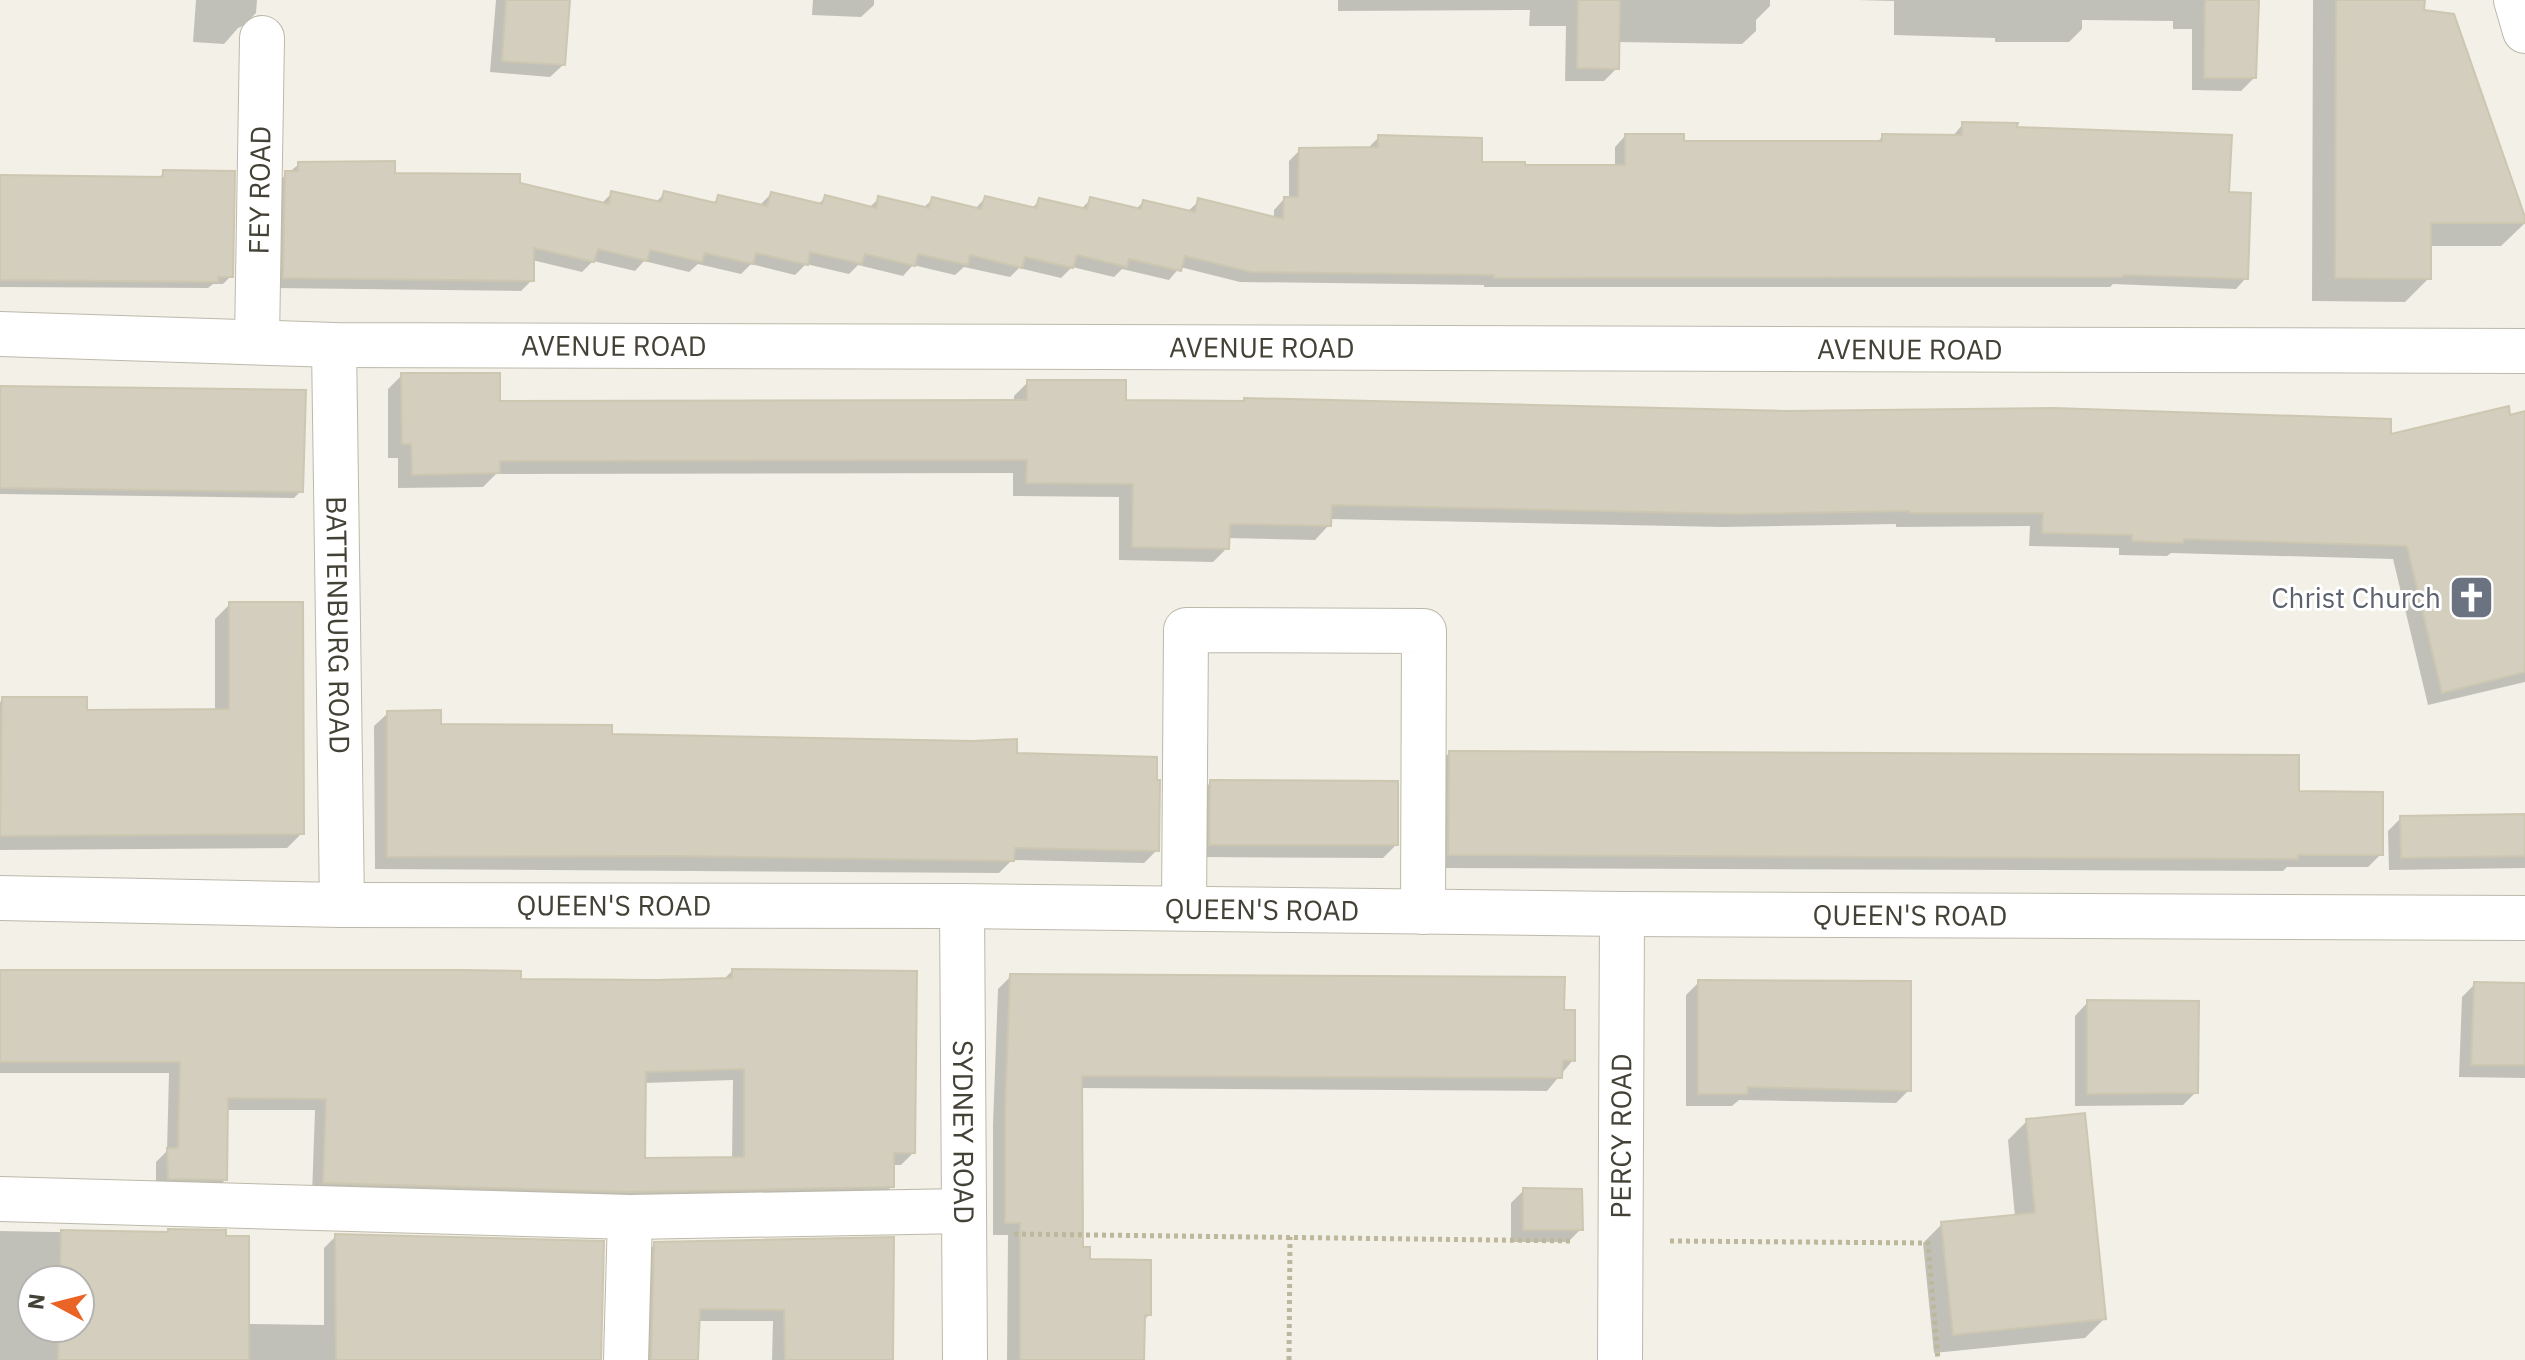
<svg xmlns="http://www.w3.org/2000/svg" width="2525" height="1360" font-family="'IBM Plex Sans',sans-serif">
	<style>
		.shadow { fill: #0003; fill-rule: evenodd }
		.building { fill: #d3cebd; stroke: #cdc7b1; stroke-width: 2; fill-rule: evenodd }
		.lines { fill: none; stroke-linecap: round; stroke-linejoin: round }
		.minor-casing { stroke: #bdb9aa; stroke-width: 46 }
		.path { stroke: #bdb79c; stroke-width: 5; stroke-dasharray: 4 4; stroke-linecap: butt }
		.minor { stroke: #fff; stroke-width: 44 }
		.labels { text-anchor: middle; stroke-width: 6; stroke-linejoin: round; paint-order: stroke }
		.street-label { font-size: 28px; fill: #444136; stroke: #fff }
		.worship-label { font-size: 28px; fill: #5b616d; stroke: #fff; text-anchor: end }
	</style>
	<rect width="100%" height="100%" fill="#f2f0e7"/>
	<g class="shadow">
		<path d="M 196,0 L 257,0 L 256,13 L 243,26 L 238,28 L 224,44 L 193,42 Z"/>
		<path d="M 496,0 L 568,0 L 563,65 L 550,77 L 490,72 Z"/>
		<path d="M 813,0 L 874,0 L 874,5 L 861,17 L 812,15 Z"/>
		<path d="M 1338,0 L 1770,0 L 1770,6 L 1756,20 L 1756,31 L 1742,44 L 1617,42 L 1617,68 L 1604,81 L 1565,81 L 1566,26 L 1529,26 L 1530,10 L 1338,11 Z"/>
		<path d="M 1857,0 L 2257,0 L 2254,78 L 2241,91 L 2192,90 L 2192,29 L 2173,29 L 2173,21 L 2082,20 L 2082,29 L 2069,42 L 1995,42 L 1995,38 L 1894,35 L 1894,1 Z"/>
		<path d="M 2313,0 L 2423,0 L 2422,12 L 2525,223 L 2501,246 L 2429,246 L 2429,278 L 2405,302 L 2312,301 Z"/>
		<path d="M 1963,124 L 2015,129 L 2227,194 L 2246,278 L 2236,289 L 2113,284 L 2110,287 L 1484,287 L 1484,285 L 1240,282 L 1180,267 L 1169,280 L 1122,269 L 1114,277 L 1072,267 L 1061,278 L 1019,268 L 1010,277 L 964,267 L 955,275 L 913,265 L 903,276 L 858,265 L 849,274 L 806,264 L 795,275 L 751,264 L 741,274 L 698,264 L 689,272 L 644,261 L 635,271 L 593,261 L 582,272 L 532,260 L 532,280 L 521,291 L 273,288 L 275,184 L 299,164 L 393,175 L 518,184 L 601,204 L 612,193 L 655,203 L 665,193 L 712,204 L 719,197 L 759,206 L 771,194 L 817,205 L 825,198 L 869,208 L 879,198 L 923,208 L 933,199 L 975,209 L 985,198 L 1031,209 L 1040,200 L 1080,210 L 1091,199 L 1135,210 L 1143,202 L 1187,212 L 1199,201 L 1274,219 L 1274,210 L 1284,199 L 1289,199 L 1289,161 L 1300,150 L 1367,149 L 1379,137 L 1480,164 L 1523,167 L 1615,167 L 1615,147 L 1625,136 L 1682,143 L 1876,143 L 1883,136 L 1952,137 Z"/>
		<path d="M 164,172 L 231,276 L 223,284 L 213,284 L 208,288 L 0,287 L 0,177 L 158,179 Z"/>
		<path d="M 402,375 L 498,403 L 1014,402 L 1014,396 L 1028,382 L 1124,402 L 2389,437 L 2525,413 L 2525,682 L 2428,705 L 2393,559 L 2171,553 L 2167,556 L 2119,555 L 2119,548 L 2029,546 L 2030,526 L 1896,527 L 1896,524 L 1723,527 L 1329,519 L 1329,525 L 1315,540 L 1227,538 L 1227,548 L 1213,562 L 1119,560 L 1119,497 L 1013,496 L 1013,473 L 496,474 L 483,487 L 398,488 L 398,458 L 388,458 L 388,389 Z"/>
		<path d="M 0,388 L 301,491 L 294,498 L 0,494 Z"/>
		<path d="M 230,604 L 302,833 L 287,848 L 0,850 L 0,702 L 3,699 L 85,713 L 215,711 L 215,619 Z"/>
		<path d="M 388,713 L 439,726 L 1015,755 L 1155,782 L 1157,850 L 1144,863 L 1012,860 L 999,873 L 375,869 L 374,726 Z"/>
		<path d="M 1449,753 L 2297,793 L 2381,854 L 2368,867 L 2287,867 L 2283,871 L 1436,868 L 1436,767 Z"/>
		<path d="M 1211,782 L 1396,845 L 1383,858 L 1197,857 L 1198,795 Z"/>
		<path d="M 2525,816 L 2525,868 L 2389,870 L 2388,831 L 2401,818 Z"/>
		<path d="M 0,970 L 519,981 L 723,980 L 732,971 L 913,1153 L 901,1165 L 892,1165 L 892,1186 L 880,1199 L 312,1195 L 315,1110 L 226,1110 L 225,1180 L 213,1192 L 156,1190 L 156,1162 L 167,1151 L 169,1073 L 0,1073 ZM 733,1080 L 732,1160 L 643,1161 L 644,1083 Z"/>
		<path d="M 1011,976 L 1562,1012 L 1573,1060 L 1547,1091 L 1080,1088 L 1081,1249 L 1088,1261 L 1149,1315 L 1143,1321 L 1142,1360 L 1007,1360 L 1008,1235 L 993,1235 L 993,1125 L 998,989 Z"/>
		<path d="M 1699,982 L 1909,1090 L 1896,1103 L 1739,1100 L 1732,1106 L 1686,1106 L 1686,995 Z"/>
		<path d="M 2475,984 L 2525,985 L 2525,1078 L 2459,1077 L 2462,997 Z"/>
		<path d="M 2088,1002 L 2196,1092 L 2183,1105 L 2075,1106 L 2075,1016 Z"/>
		<path d="M 2027,1121 L 2104,1319 L 2085,1338 L 1934,1353 L 1923,1243 L 1942,1224 L 2015,1217 L 2008,1140 Z"/>
		<path d="M 1524,1190 L 1581,1229 L 1568,1242 L 1511,1242 L 1511,1203 Z"/>
		<path d="M 0,1231 L 166,1234 L 169,1231 L 247,1324 L 324,1325 L 324,1248 L 336,1236 L 599,1360 L 0,1360 ZM 32,1280 L 80,1280 L 80,1328 L 32,1328 Z"/>
		<path d="M 655,1244 L 891,1360 L 772,1360 L 773,1321 L 697,1321 L 696,1360 L 640,1360 L 643,1256 Z"/>
	</g>
	<g class="building">
		<path d="M 506,0 L 570,0 L 565,65 L 502,61 Z"/>
		<path d="M 1578,0 L 1620,0 L 1619,69 L 1577,68 Z"/>
		<path d="M 2205,0 L 2259,0 L 2256,78 L 2204,78 Z"/>
		<path d="M 2336,0 L 2425,0 L 2424,10 L 2454,14 L 2525,217 L 2525,223 L 2431,223 L 2431,279 L 2335,278 Z"/>
		<path d="M 1962,122 L 2018,123 L 2017,127 L 2232,135 L 2229,192 L 2251,193 L 2248,279 L 2123,275 L 2123,277 L 1494,278 L 1494,275 L 1251,272 L 1185,256 L 1181,271 L 1129,259 L 1127,267 L 1077,255 L 1073,268 L 1025,257 L 1022,268 L 970,255 L 968,265 L 918,254 L 915,266 L 865,254 L 862,264 L 810,252 L 808,265 L 756,253 L 753,264 L 705,253 L 702,262 L 650,250 L 647,261 L 598,249 L 594,262 L 534,248 L 534,281 L 283,278 L 285,171 L 298,171 L 298,162 L 395,161 L 395,173 L 520,174 L 520,183 L 609,204 L 611,191 L 661,202 L 664,191 L 716,203 L 718,195 L 767,206 L 771,192 L 822,204 L 825,195 L 876,208 L 878,196 L 929,208 L 932,197 L 981,209 L 985,196 L 1036,208 L 1039,198 L 1087,209 L 1090,197 L 1141,209 L 1143,200 L 1195,212 L 1198,198 L 1283,219 L 1284,197 L 1298,197 L 1299,148 L 1378,147 L 1378,135 L 1482,138 L 1482,162 L 1525,162 L 1525,165 L 1625,165 L 1625,134 L 1684,134 L 1684,141 L 1882,141 L 1882,134 L 1962,135 Z"/>
		<path d="M 163,170 L 235,171 L 233,277 L 218,277 L 218,282 L 0,280 L 0,175 L 163,177 Z"/>
		<path d="M 401,373 L 500,373 L 500,401 L 1027,400 L 1027,380 L 1126,380 L 1126,400 L 1244,401 L 1244,398 L 1786,411 L 2053,408 L 2391,419 L 2391,434 L 2509,406 L 2510,415 L 2525,411 L 2525,672 L 2442,693 L 2407,546 L 2184,539 L 2183,543 L 2132,541 L 2132,535 L 2042,533 L 2043,513 L 1909,513 L 1909,511 L 1738,514 L 1332,505 L 1331,526 L 1230,524 L 1229,549 L 1132,547 L 1133,484 L 1026,483 L 1027,460 L 500,461 L 500,473 L 412,475 L 411,444 L 402,444 Z"/>
		<path d="M 0,386 L 306,390 L 303,492 L 0,488 Z"/>
		<path d="M 229,602 L 303,602 L 304,834 L 0,836 L 2,697 L 87,697 L 87,710 L 229,709 Z"/>
		<path d="M 441,710 L 441,724 L 612,725 L 612,734 L 972,741 L 1017,739 L 1017,753 L 1157,757 L 1157,780 L 1160,780 L 1159,851 L 1015,848 L 1014,861 L 676,856 L 387,857 L 387,711 Z"/>
		<path d="M 1449,751 L 2299,755 L 2299,791 L 2383,792 L 2383,855 L 2298,855 L 2298,859 L 1448,855 Z"/>
		<path d="M 1210,780 L 1398,781 L 1398,845 L 1209,845 Z"/>
		<path d="M 2525,814 L 2525,856 L 2401,858 L 2400,816 Z"/>
		<path d="M 732,969 L 917,971 L 915,1153 L 894,1153 L 894,1187 L 630,1192 L 323,1183 L 326,1099 L 228,1098 L 227,1180 L 168,1179 L 167,1148 L 178,1148 L 180,1062 L 0,1062 L 0,970 L 463,970 L 521,971 L 521,979 L 656,980 L 732,978 ZM 744,1069 L 744,1157 L 645,1158 L 646,1072 Z"/>
		<path d="M 1010,974 L 1565,977 L 1564,1010 L 1575,1010 L 1575,1061 L 1563,1060 L 1562,1078 L 1082,1076 L 1083,1247 L 1090,1247 L 1090,1259 L 1151,1260 L 1151,1315 L 1145,1315 L 1144,1360 L 1020,1360 L 1020,1223 L 1005,1223 L 1005,1110 Z"/>
		<path d="M 1698,980 L 1911,981 L 1911,1091 L 1748,1087 L 1747,1094 L 1698,1094 Z"/>
		<path d="M 2474,982 L 2525,983 L 2525,1065 L 2471,1065 Z"/>
		<path d="M 2087,1000 L 2199,1001 L 2198,1093 L 2087,1094 Z"/>
		<path d="M 2085,1113 L 2106,1319 L 1953,1335 L 1941,1222 L 2035,1213 L 2026,1119 Z"/>
		<path d="M 1523,1188 L 1582,1189 L 1583,1230 L 1523,1230 Z"/>
		<path d="M 168,1229 L 226,1230 L 226,1236 L 249,1236 L 249,1360 L 58,1360 L 59,1328 L 80,1328 L 80,1280 L 60,1280 L 61,1230 L 168,1232 Z"/>
		<path d="M 335,1234 L 604,1241 L 601,1360 L 336,1360 Z"/>
		<path d="M 894,1237 L 893,1360 L 785,1360 L 784,1310 L 700,1309 L 698,1360 L 651,1360 L 654,1242 Z"/>
	</g>
	<g class="lines">
		<defs>
			<g id="minor">
				<path d="M 2516,0 L 2525,31"/>
				<path id="s1" d="M 0,334 L 334,345 L 2525,351"/>
				<path id="s2" d="M 257,340 L 262,38"/>
				<path id="s3" d="M 334,345 L 342,905"/>
				<path id="s4" d="M 0,898 L 342,905 L 962,906 L 1622,914 L 2525,918"/>
				<path id="s5" d="M 962,906 L 965,1360"/>
				<path d="M 1184,908 L 1186,630 L 1424,631 L 1423,912"/>
				<path d="M 0,1199 L 630,1217 L 964,1211"/>
				<path d="M 626,1360 L 630,1217"/>
				<path id="s6" d="M 1620,1360 L 1622,914"/>
			</g>
		</defs>
		<use href="#minor" class="minor-casing"/>
		<g class="path">
			<path d="M 1014,1234 L 1572,1241"/>
			<path d="M 1670,1241 L 1928,1243 L 1938,1360"/>
			<path d="M 1289,1360 L 1290,1237"/>
		</g>
		<use href="#minor" class="minor"/>
	</g>
	<defs>
		<symbol id="church-square" viewBox="-11 -11 22 22"><rect x="-9" y="-9" width="18" height="18" rx="4" fill="#6b7280" stroke="#fff"/><path d="M-1.2-6h2.4v3.5h3.3v2.4h-3.3V6h-2.4V-.1h-3.3v-2.4h3.3Z" fill="#fff"/></symbol>
	</defs>
	<g fill-rule="evenodd">
		<use href="#church-square" x="2446" y="572" width="51" height="51"/>
	</g>
	<g class="labels">
		<g class="street-label">
			<text dy="10" stroke="none"><textPath href="#s2" startOffset="150">FEY ROAD</textPath></text>
			<text dy="10" stroke="none"><textPath href="#s1" startOffset="614">AVENUE ROAD</textPath></text>
			<text dy="10" stroke="none"><textPath href="#s1" startOffset="1262">AVENUE ROAD</textPath></text>
			<text dy="10" stroke="none"><textPath href="#s1" startOffset="1910">AVENUE ROAD</textPath></text>
			<text dy="10" stroke="none"><textPath href="#s3" startOffset="280">BATTENBURG ROAD</textPath></text>
			<text dy="10" stroke="none"><textPath href="#s4" startOffset="614">QUEEN'S ROAD</textPath></text>
			<text dy="10" stroke="none"><textPath href="#s4" startOffset="1262">QUEEN'S ROAD</textPath></text>
			<text dy="10" stroke="none"><textPath href="#s4" startOffset="1910">QUEEN'S ROAD</textPath></text>
			<text dy="10" stroke="none"><textPath href="#s5" startOffset="226">SYDNEY ROAD</textPath></text>
			<text dy="10" stroke="none"><textPath href="#s6" startOffset="224">PERCY ROAD</textPath></text>
		</g>
		<g class="worship-label">
			<text x="2441" y="608">Christ Church</text>
		</g>
	</g>
	<g transform="translate(56 1304) rotate(277)"><circle r="38" fill="#ffffff" stroke="#b4b3af" stroke-width="2"/>
	<path d="M0-6L14 30L0 20L-14 30Z" fill="#ea6426"/>
	<text y="-12" font-size="22" font-weight="bold" text-anchor="middle" fill="#444136">N</text>
	</g>
</svg>
